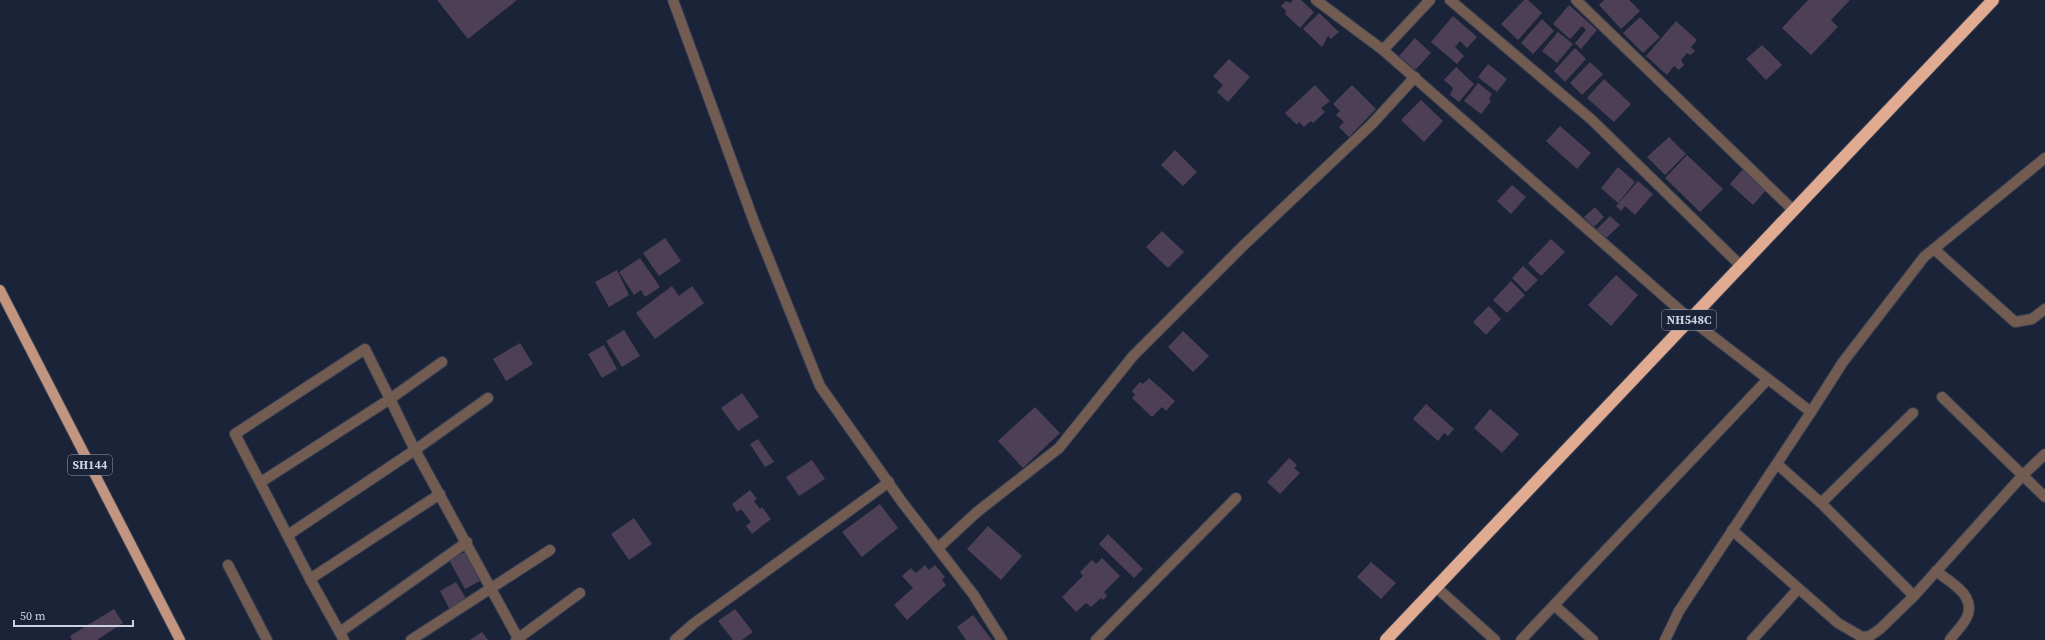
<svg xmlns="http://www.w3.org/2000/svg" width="2045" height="640" font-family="'Source Serif 4',serif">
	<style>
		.building { fill: #4d4056 }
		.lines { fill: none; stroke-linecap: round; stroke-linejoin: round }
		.minor-casing { stroke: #363f52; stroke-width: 12 }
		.major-casing { stroke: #363f52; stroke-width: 12 }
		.highway-casing { stroke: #363f52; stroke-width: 14 }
		.minor { stroke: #725c52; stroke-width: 10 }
		.major { stroke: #c1957f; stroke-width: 10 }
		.highway { stroke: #e0ab90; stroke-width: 12 }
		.labels { text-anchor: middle; stroke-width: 3; stroke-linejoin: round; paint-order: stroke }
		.shield { fill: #1a2337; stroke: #979ead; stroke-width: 1 }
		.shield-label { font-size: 12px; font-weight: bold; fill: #ccd2df }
	</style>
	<rect width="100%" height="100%" fill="#1a2337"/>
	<g class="building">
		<path d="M 437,0 L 517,0 L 468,39 Z"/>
		<path d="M 1293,0 L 1301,0 L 1314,12 L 1300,28 L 1285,14 L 1286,11 L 1281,6 L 1286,1 L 1290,3 Z"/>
		<path d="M 1524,0 L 1528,0 L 1542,13 L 1518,40 L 1501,24 Z"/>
		<path d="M 1604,0 L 1629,0 L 1640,11 L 1621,29 L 1599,5 Z"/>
		<path d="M 1808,0 L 1850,0 L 1831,20 L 1838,27 L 1811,55 L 1782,28 Z"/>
		<path d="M 1569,5 L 1597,30 L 1581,49 L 1575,43 L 1586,30 L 1582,26 L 1570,39 L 1553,24 Z"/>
		<path d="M 1319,13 L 1339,32 L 1331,39 L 1328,36 L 1322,47 L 1303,29 Z"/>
		<path d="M 1453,16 L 1477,37 L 1467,48 L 1460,41 L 1455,47 L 1464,56 L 1457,64 L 1431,42 Z"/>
		<path d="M 1640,17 L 1660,37 L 1643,53 L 1623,33 Z"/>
		<path d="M 1542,19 L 1554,31 L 1533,54 L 1521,43 Z"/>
		<path d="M 1676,21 L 1697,40 L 1691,47 L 1695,51 L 1690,55 L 1687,53 L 1681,60 L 1684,65 L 1679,70 L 1674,66 L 1667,75 L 1646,56 Z"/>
		<path d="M 1558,32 L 1573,44 L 1557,63 L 1542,51 Z"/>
		<path d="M 1415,38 L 1431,53 L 1415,70 L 1399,56 Z"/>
		<path d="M 1762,45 L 1782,65 L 1766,80 L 1746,59 Z"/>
		<path d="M 1575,48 L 1586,59 L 1565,82 L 1554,71 Z"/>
		<path d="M 1229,59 L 1250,77 L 1228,102 L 1217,92 L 1223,85 L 1213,76 Z"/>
		<path d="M 1590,62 L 1603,74 L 1582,95 L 1570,83 Z"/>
		<path d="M 1488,64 L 1507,79 L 1497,92 L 1478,77 Z"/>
		<path d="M 1456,67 L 1474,84 L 1459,102 L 1450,95 L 1453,88 L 1444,80 Z"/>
		<path d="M 1604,79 L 1631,104 L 1614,122 L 1587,98 Z"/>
		<path d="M 1478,83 L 1492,94 L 1489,99 L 1491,101 L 1481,114 L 1464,101 Z"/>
		<path d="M 1315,85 L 1330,101 L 1321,108 L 1325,112 L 1313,123 L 1311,121 L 1304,127 L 1299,122 L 1297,125 L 1285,113 Z"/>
		<path d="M 1352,85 L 1376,109 L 1349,137 L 1339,127 L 1344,122 L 1336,115 L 1340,111 L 1333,104 Z"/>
		<path d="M 1421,100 L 1443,121 L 1424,142 L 1401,120 Z"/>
		<path d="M 1560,126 L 1591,153 L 1577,169 L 1546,141 Z"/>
		<path d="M 1669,137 L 1686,154 L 1665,175 L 1647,157 Z"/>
		<path d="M 1175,150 L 1197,172 L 1183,186 L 1161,165 Z"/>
		<path d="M 1687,155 L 1723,189 L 1700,212 L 1665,178 Z"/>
		<path d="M 1618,167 L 1635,182 L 1618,203 L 1601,188 Z"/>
		<path d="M 1743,169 L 1766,190 L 1753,205 L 1730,184 Z"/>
		<path d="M 1638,181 L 1653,194 L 1635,215 L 1625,206 L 1621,211 L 1616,206 Z"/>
		<path d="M 1512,185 L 1526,197 L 1511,214 L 1497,201 Z"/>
		<path d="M 1595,207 L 1604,217 L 1594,227 L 1584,217 Z"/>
		<path d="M 1610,216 L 1620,225 L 1605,239 L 1596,230 Z"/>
		<path d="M 1162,231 L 1184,252 L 1168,268 L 1146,247 Z"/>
		<path d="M 665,238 L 681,261 L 659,276 L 643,253 Z"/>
		<path d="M 1551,239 L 1565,252 L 1541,276 L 1528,263 Z"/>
		<path d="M 640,258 L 660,287 L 645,297 L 641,290 L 634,295 L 619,272 Z"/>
		<path d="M 1523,266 L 1538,280 L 1526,292 L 1512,278 Z"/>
		<path d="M 617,270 L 629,295 L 609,307 L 595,282 Z"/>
		<path d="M 1616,275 L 1638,295 L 1611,326 L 1588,305 Z"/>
		<path d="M 1511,281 L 1525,295 L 1507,313 L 1493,300 Z"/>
		<path d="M 672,286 L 679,296 L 692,286 L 704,303 L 655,339 L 636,313 Z"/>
		<path d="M 1489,306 L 1501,319 L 1486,335 L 1473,322 Z"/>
		<path d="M 624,330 L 640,356 L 622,367 L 606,341 Z"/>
		<path d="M 1183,331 L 1209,356 L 1193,372 L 1168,347 Z"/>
		<path d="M 520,343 L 533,364 L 506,381 L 493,359 Z"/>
		<path d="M 604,345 L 617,369 L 602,378 L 588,354 Z"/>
		<path d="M 1149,378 L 1175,401 L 1166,411 L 1162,407 L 1152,417 L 1132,398 L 1135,395 L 1132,391 L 1140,382 L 1143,384 Z"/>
		<path d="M 742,393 L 759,417 L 738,431 L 721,408 Z"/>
		<path d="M 1426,404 L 1454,429 L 1448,436 L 1444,433 L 1438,441 L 1413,419 Z"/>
		<path d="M 1035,407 L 1060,433 L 1023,468 L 998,441 Z"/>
		<path d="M 1490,409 L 1519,434 L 1502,453 L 1474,428 Z"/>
		<path d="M 758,439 L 774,462 L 765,467 L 750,444 Z"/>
		<path d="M 1289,458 L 1297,465 L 1294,468 L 1300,473 L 1280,494 L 1267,482 Z"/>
		<path d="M 812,460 L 825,479 L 799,496 L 786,477 Z"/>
		<path d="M 750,490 L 757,499 L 754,501 L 760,509 L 762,507 L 771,519 L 752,534 L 746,526 L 751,522 L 741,509 L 737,512 L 732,504 Z"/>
		<path d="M 880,504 L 898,528 L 862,557 L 842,532 Z"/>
		<path d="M 634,518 L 652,544 L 629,560 L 611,534 Z"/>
		<path d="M 988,526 L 1022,556 L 1001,580 L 967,549 Z"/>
		<path d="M 1108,534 L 1143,569 L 1134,578 L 1099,544 Z"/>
		<path d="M 467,551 L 482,580 L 465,589 L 449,560 Z"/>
		<path d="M 1102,558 L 1120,576 L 1104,592 L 1107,596 L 1103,600 L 1101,598 L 1091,607 L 1086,603 L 1076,612 L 1062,597 L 1083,576 L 1080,572 L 1092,560 L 1096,564 Z"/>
		<path d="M 1371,562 L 1396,583 L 1381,599 L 1357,577 Z"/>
		<path d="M 925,565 L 929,570 L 935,565 L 945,577 L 942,580 L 946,585 L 907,620 L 894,605 L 913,588 L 902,576 L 911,568 L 916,573 Z"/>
		<path d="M 456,582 L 467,600 L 450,610 L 440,591 Z"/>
		<path d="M 114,609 L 123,623 L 97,640 L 72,640 L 70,636 Z"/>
		<path d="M 735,609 L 753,632 L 742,640 L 733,640 L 718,621 Z"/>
		<path d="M 973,615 L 992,640 L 966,640 L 957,627 Z"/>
		<path d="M 482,632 L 488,640 L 470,640 Z"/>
	</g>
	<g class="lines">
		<defs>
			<g id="minor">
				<path d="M 673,0 L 754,222 L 820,386 L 902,502 L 973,594 L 1002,640"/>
				<path d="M 1316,0 L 1383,50 L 1690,319 L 1811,412 L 1843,362 L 1924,257 L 2045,158"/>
				<path d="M 1450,0 L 1592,120 L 1741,266"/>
				<path d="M 1576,0 L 1793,210"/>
				<path d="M 1383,50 L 1430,0"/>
				<path d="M 1934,249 L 2015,322 L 2032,319 L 2045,309"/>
				<path d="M 1942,397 L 2045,497"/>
				<path d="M 1777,464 L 1821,503 L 1914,596"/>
				<path d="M 261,482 L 390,399 L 415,450 L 519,640"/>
				<path d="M 1821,503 L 1913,413"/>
				<path d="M 1732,530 L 1838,623 L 1862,637 L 1870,636 L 1880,629 L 1914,596 L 2023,475 L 2045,454"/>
				<path d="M 288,535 L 415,450 L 488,398"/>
				<path d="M 938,548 L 977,512 L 1059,448 L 1133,356 L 1244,245 L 1372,124 L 1415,77"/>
				<path d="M 228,565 L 267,640"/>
				<path d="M 1936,571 C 1950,582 1974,594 1968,614 C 1966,623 1955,632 1950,640"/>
				<path d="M 310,579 L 440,494"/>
				<path d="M 1436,587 L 1495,640"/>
				<path d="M 1554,605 L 1593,640"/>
				<path d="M 340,632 L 467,542"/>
				<path d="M 344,640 L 310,579 L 235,434 L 365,349 L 390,399 L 442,362"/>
				<path d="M 411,640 L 550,550"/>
				<path d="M 516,640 L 580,593"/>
				<path d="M 675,640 L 693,624 L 889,482"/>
				<path d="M 1096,640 L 1236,498"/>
				<path d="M 1521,640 L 1768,379"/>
				<path d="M 1665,640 L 1679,611 L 1811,412"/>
				<path d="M 1752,640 L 1798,589"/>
			</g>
			<path id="major" d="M 0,290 L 180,640"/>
			<path id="highway" d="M 1386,640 L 1993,0"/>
		</defs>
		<use href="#minor" class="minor-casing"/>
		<use href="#major" class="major-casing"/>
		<use href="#highway" class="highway-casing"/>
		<use href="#minor" class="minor"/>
		<use href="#major" class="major"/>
		<use href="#highway" class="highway"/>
	</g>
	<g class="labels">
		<g class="shield">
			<rect x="1662" y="310" width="54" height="20" rx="3"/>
			<rect x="68" y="455" width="44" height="20" rx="3"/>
		</g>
		<g class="shield-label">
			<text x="1689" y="324">NH548C</text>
			<text x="90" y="469">SH144</text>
		</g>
	</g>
	<path d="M14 620v6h119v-6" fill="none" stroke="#ccd2df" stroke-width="2"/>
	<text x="20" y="620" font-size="12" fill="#ccd2df" stroke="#1a2337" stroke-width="3" paint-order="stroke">50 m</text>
</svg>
